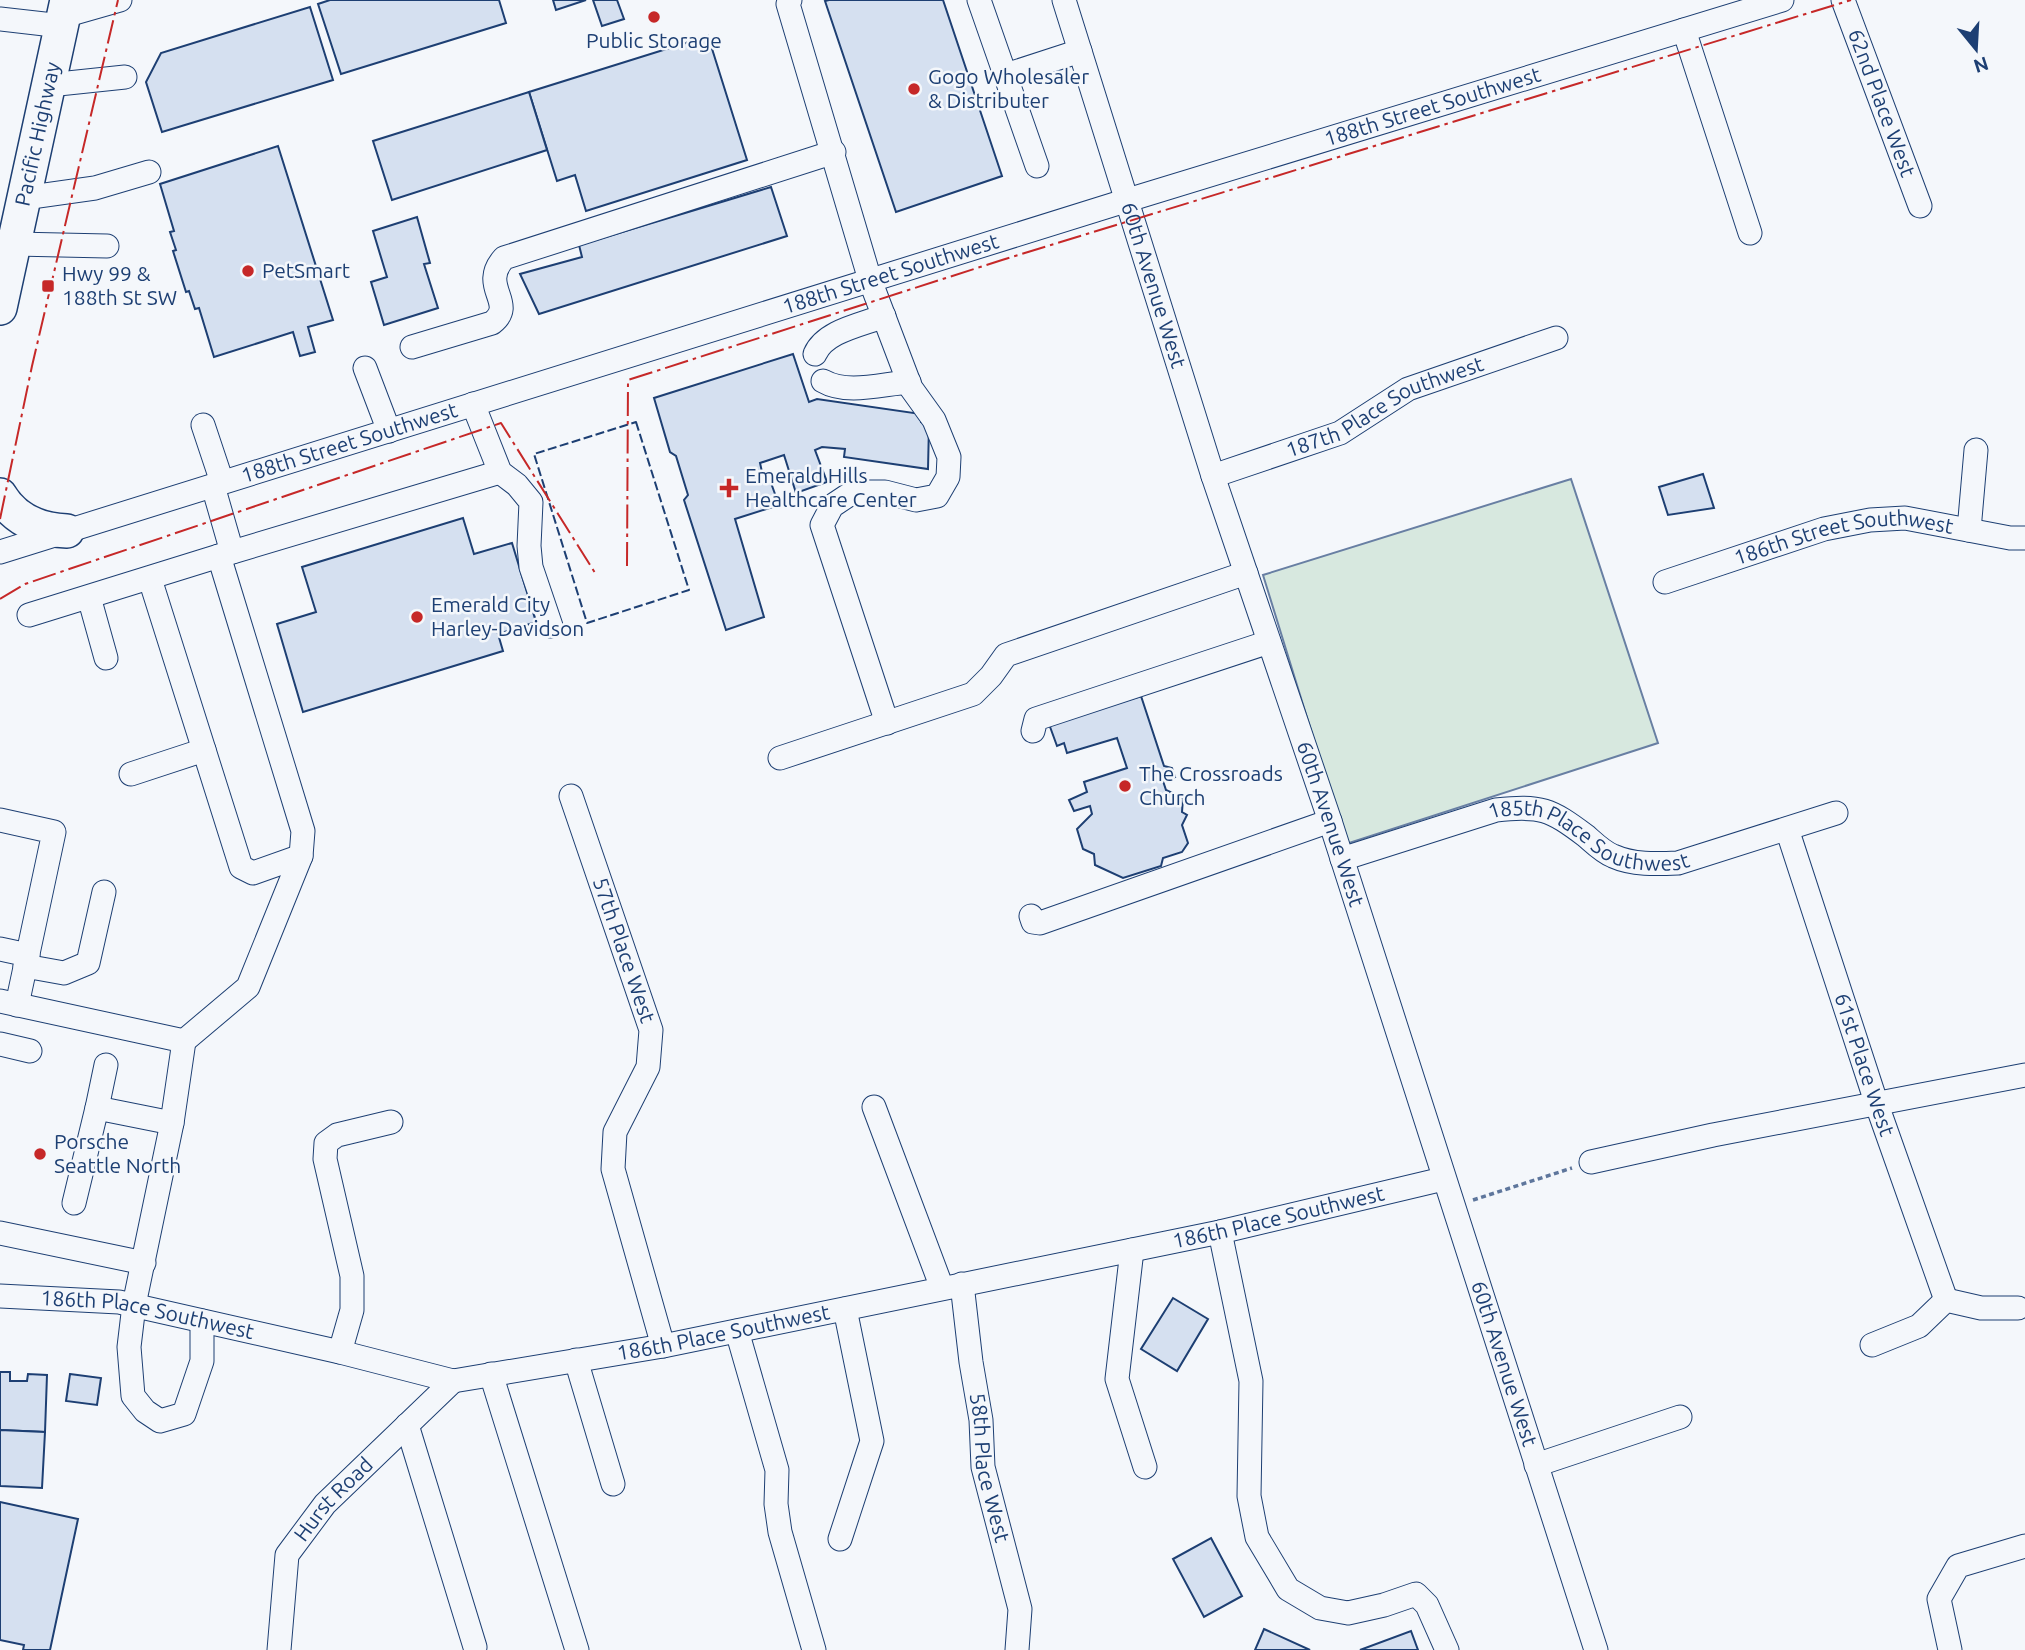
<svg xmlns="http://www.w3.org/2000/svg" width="2025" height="1650" font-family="Ubuntu,sans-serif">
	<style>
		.green { fill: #d7e8df; stroke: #687fa3; stroke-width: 2 }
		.building { fill: #d5e0f0; stroke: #1d3f73; stroke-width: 2 }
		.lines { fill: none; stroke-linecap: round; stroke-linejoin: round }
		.minor-casing { stroke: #1d3f73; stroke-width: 25 }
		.highway-casing { stroke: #1d3f73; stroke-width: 36 }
		.path { stroke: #5e769c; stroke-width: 3.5; stroke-dasharray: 5 3.5; stroke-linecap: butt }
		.minor { stroke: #f4f7fb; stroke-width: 23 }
		.highway { stroke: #f4f7fb; stroke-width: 33 }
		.fence { stroke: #1d3f73; stroke-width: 2; stroke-dasharray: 9 3.5; stroke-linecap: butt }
		.power { stroke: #c62828; stroke-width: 2; stroke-dasharray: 24 5 3.5 5; stroke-linecap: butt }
		.poi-dot { fill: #c62828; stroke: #f4f7fb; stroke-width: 2.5 }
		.labels { text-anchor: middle; stroke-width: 5; stroke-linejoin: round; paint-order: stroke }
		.poi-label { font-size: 21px; fill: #1d3f73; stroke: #f4f7fb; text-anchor: start }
		.street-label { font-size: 21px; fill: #1d3f73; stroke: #f4f7fb }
	</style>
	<rect width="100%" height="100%" fill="#f4f7fb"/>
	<path class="green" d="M 1571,479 L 1658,743 L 1346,844 L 1263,575 Z"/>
	<g class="building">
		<path d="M 330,0 L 499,0 L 506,23 L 341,74 L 318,4 Z"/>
		<path d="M 553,0 L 586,0 L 556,10 Z"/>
		<path d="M 593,0 L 617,0 L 624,19 L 602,26 Z"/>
		<path d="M 829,0 L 943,0 L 1002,176 L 896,212 L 825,1 Z"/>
		<path d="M 310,7 L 333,80 L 162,132 L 146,82 L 161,53 Z"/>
		<path d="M 708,36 L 747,160 L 586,211 L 575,175 L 557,181 L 529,92 Z"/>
		<path d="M 529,92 L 547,150 L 392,200 L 373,141 Z"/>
		<path d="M 278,146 L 333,320 L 308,327 L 315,352 L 300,356 L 293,332 L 214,357 L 199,308 L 195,309 L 189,291 L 186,292 L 173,251 L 176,250 L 170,232 L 174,231 L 160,184 Z"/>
		<path d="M 771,187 L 787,236 L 539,314 L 520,274 L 582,257 L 579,245 Z"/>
		<path d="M 417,217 L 430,263 L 424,264 L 438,308 L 384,325 L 371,282 L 387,277 L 373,231 Z"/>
		<path d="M 793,354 L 809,402 L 817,399 L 921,414 L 921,422 L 929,425 L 928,469 L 844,457 L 845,449 L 822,447 L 815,450 L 827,482 L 796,493 L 784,455 L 760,463 L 762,472 L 767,472 L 779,505 L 735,519 L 764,617 L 726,630 L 684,500 L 688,495 L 676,456 L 670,452 L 654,398 Z"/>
		<path d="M 1703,474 L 1714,508 L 1668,515 L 1659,487 Z"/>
		<path d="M 463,518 L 474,554 L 512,543 L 536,622 L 498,634 L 503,651 L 303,712 L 277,624 L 316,612 L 302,567 Z"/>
		<path d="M 1141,696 L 1164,766 L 1172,768 L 1175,777 L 1163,781 L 1166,790 L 1183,798 L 1182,812 L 1187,815 L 1182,825 L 1188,843 L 1182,852 L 1163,858 L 1161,866 L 1123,878 L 1095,865 L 1094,854 L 1083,849 L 1077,829 L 1092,814 L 1090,806 L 1074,811 L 1069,800 L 1087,792 L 1084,782 L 1127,768 L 1117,738 L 1067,753 L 1064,743 L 1057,746 L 1049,724 Z"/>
		<path d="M 1173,1298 L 1208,1319 L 1177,1371 L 1141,1349 Z"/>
		<path d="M 0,1372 L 10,1372 L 10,1381 L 27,1381 L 28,1374 L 47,1375 L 45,1432 L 0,1430 Z"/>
		<path d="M 70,1374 L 101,1378 L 97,1405 L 66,1401 Z"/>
		<path d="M 0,1430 L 45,1432 L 42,1488 L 0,1486 Z"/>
		<path d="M 0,1502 L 78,1519 L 50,1650 L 23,1650 L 24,1645 L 0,1640 Z"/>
		<path d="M 1211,1538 L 1242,1596 L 1204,1617 L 1173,1559 Z"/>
		<path d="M 1264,1629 L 1310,1650 L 1255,1650 Z"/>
		<path d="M 1411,1631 L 1418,1650 L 1360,1650 Z"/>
	</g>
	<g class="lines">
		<defs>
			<g id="minor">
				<path d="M 790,0 L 788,4 L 870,280 L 911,388 L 934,420 L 949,457 L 948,477 L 937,496 L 916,500 L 885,492 L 853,492 L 832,506 L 822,525 L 887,723"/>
				<path d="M 979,0 L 1037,166"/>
				<path id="s1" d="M 1064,0 L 1213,476 L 1330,821 L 1596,1650"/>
				<path id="s2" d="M 1843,0 L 1920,206"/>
				<path d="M 64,16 L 120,0"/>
				<path d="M 0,19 L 62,26"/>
				<path d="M 1684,30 L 1750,233"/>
				<path d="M 1006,75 L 1080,51"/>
				<path d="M 49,85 L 125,77"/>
				<path d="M 24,198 L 95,188 L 149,172"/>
				<path d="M 15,244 L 107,246"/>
				<path d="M 412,347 L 492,323 C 518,303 478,287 504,258 L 834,152"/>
				<path d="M 815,354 C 825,331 861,325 884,316"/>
				<path d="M 365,368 L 389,431"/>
				<path d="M 823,381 C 847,395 882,384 909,382"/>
				<path d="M 473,404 L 500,472 L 517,485 L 531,502 L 529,546 L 531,567 L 551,626"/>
				<path d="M 203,425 L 222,482"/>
				<path id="s3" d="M 1213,476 L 1340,433 L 1408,389 L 1556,338"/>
				<path d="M 213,486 L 232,552"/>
				<path d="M 1969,530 L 1976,450"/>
				<path id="s4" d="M 0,552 L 1128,200 L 1782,0"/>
				<path d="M 150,579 L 241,867 L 253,873 L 301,856"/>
				<path id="s5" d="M 1665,582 L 1824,529 L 1870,520 L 1905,518 L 2010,538 L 2025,538"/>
				<path d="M 89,597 L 106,658"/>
				<path d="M 29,615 L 219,556"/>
				<path d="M 1033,731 L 1036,719 L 1269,642"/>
				<path d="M 780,758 L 973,694 L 991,676 L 1006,655 L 1246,573"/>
				<path d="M 131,774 L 204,750"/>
				<path id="s6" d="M 571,796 L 651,1030 L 648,1067 L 615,1132 L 613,1169 L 663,1346"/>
				<path d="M 0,820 L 54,832 L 17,1005"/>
				<path id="s7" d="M 1787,829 L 1877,1105 L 1946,1300"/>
				<path id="s8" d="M 1342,859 L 1496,810 C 1541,805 1550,809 1586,836 C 1594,843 1603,852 1613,856 C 1633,865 1656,864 1678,863 L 1836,813"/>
				<path d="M 1031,916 L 1033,922 L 1040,923 L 1330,821"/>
				<path d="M 0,949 L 28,955"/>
				<path d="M 25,966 L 64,973 L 88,963 L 104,892"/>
				<path d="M 0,1001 L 184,1041 L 172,1123 L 134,1305 L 129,1347 L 133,1396 L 145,1411 L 160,1421 L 184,1414 L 202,1361 L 202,1321"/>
				<path d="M 184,1041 L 248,987 L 301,856 L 303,831 L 219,556 L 500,472"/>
				<path d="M 0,1044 L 30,1051"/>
				<path d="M 874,1107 L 942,1288"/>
				<path d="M 97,1108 L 106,1065"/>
				<path d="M 1591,1162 L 1713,1135 L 2025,1075"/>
				<path d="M 74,1203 L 97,1108 L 172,1123"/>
				<path d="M 1220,1232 L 1251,1381 L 1249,1496 L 1257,1537 L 1288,1589 L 1320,1608 L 1348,1613 L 1384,1605 L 1416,1594 L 1427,1605 L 1447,1650"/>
				<path d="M 0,1233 L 144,1263"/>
				<path d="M 1132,1250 L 1117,1379 L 1145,1467"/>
				<path id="s9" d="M 962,1284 L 971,1362 L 981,1420 L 983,1467 L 1020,1609 L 1017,1650"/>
				<path id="s10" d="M 0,1296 L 119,1302 L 340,1352 L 453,1381 L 663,1346 L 1220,1232 L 1443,1179"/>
				<path d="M 737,1331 L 777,1470 L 776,1504 L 780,1532 L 814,1650"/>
				<path d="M 1872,1345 L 1919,1326 L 1946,1300 L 1981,1308 L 2018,1308"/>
				<path d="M 340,1352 L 352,1310 L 352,1276 L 325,1159 L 326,1143 L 337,1135 L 391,1122"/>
				<path d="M 576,1360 L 613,1484"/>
				<path d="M 491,1374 L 577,1650"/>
				<path d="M 407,1425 L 475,1647"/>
				<path d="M 1536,1465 L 1680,1417"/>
				<path d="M 840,1539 L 872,1441 L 845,1309"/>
				<path id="s11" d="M 279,1650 L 287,1555 L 325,1504 L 453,1381"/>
				<path d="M 1950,1650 L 1939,1599 L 1958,1566 L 2025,1546"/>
			</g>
			<g id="highway">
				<path id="s12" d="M 0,308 L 67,0"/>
				<path d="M 0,495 C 15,520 39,530 67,531"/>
			</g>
		</defs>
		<use href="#minor" class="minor-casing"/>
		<use href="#highway" class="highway-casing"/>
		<path class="path" d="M 1473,1200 L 1572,1168"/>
		<use href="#minor" class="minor"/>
		<use href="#highway" class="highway"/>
		<path class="fence" d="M 636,422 L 689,590 L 587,623 L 534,454 Z"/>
		<g class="power">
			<path d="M 0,519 L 32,366 L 118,0"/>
			<path d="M 627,566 L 628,380 L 1002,260 L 1851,0"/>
			<path d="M 0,599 L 25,584 L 501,423 L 597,576"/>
		</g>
	</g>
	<g class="poi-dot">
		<circle cx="654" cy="17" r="7"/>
		<circle cx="914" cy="89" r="7"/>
		<circle cx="248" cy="271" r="7"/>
		<rect x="41" y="279" width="14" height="14" rx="3.5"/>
		<path d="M725.5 477.5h7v7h7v7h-7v7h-7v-7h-7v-7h7z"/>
		<circle cx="417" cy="617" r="7"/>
		<circle cx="1125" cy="786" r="7"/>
		<circle cx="40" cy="1154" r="7"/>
	</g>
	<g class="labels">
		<g class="poi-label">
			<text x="654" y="48" text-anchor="middle">Public Storage</text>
			<text x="928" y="84">Gogo Wholesaler<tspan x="928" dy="24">&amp; Distributer</tspan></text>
			<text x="262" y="278">PetSmart</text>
			<text x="62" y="281">Hwy 99 &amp;<tspan x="62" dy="24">188th St SW</tspan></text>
			<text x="745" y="483">Emerald Hills<tspan x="745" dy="24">Healthcare Center</tspan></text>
			<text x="431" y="612">Emerald City<tspan x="431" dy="24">Harley-Davidson</tspan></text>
			<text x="1139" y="781">The Crossroads<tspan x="1139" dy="24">Church</tspan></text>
			<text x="54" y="1149">Porsche<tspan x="54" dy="24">Seattle North</tspan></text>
		</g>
		<g class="street-label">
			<text dy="7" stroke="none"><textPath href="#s2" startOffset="110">62nd Place West</textPath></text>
			<text dy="7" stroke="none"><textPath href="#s4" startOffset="1500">188th Street Southwest</textPath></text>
			<text dy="7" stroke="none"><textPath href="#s12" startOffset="178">Pacific Highway</textPath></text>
			<text dy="7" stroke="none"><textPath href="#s4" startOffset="933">188th Street Southwest</textPath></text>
			<text dy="7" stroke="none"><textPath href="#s1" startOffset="299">60th Avenue West</textPath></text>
			<text dy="7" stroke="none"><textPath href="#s3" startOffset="186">187th Place Southwest</textPath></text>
			<text dy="7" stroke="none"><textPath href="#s4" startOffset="366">188th Street Southwest</textPath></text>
			<text dy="7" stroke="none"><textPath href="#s5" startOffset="186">186th Street Southwest</textPath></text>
			<text dy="7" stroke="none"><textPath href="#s1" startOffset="866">60th Avenue West</textPath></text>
			<text dy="7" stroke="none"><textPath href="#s8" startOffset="262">185th Place Southwest</textPath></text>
			<text dy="7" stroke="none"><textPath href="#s6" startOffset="163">57th Place West</textPath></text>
			<text dy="7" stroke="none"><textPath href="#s7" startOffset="248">61st Place West</textPath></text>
			<text dy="7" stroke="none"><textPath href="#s10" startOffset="1304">186th Place Southwest</textPath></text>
			<text dy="7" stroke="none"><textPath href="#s10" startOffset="149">186th Place Southwest</textPath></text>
			<text dy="7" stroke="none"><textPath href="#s10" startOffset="737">186th Place Southwest</textPath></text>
			<text dy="7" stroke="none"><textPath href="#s1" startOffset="1433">60th Avenue West</textPath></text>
			<text dy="7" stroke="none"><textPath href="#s9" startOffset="186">58th Place West</textPath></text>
			<text dy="7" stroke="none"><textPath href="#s11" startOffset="168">Hurst Road</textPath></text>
		</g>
	</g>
	<g transform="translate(1976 49) rotate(162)" stroke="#f4f7fb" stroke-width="5" paint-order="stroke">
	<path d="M0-5L12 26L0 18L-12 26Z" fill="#1d3f73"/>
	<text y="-10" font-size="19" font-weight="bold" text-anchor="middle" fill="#1d3f73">N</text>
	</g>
</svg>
